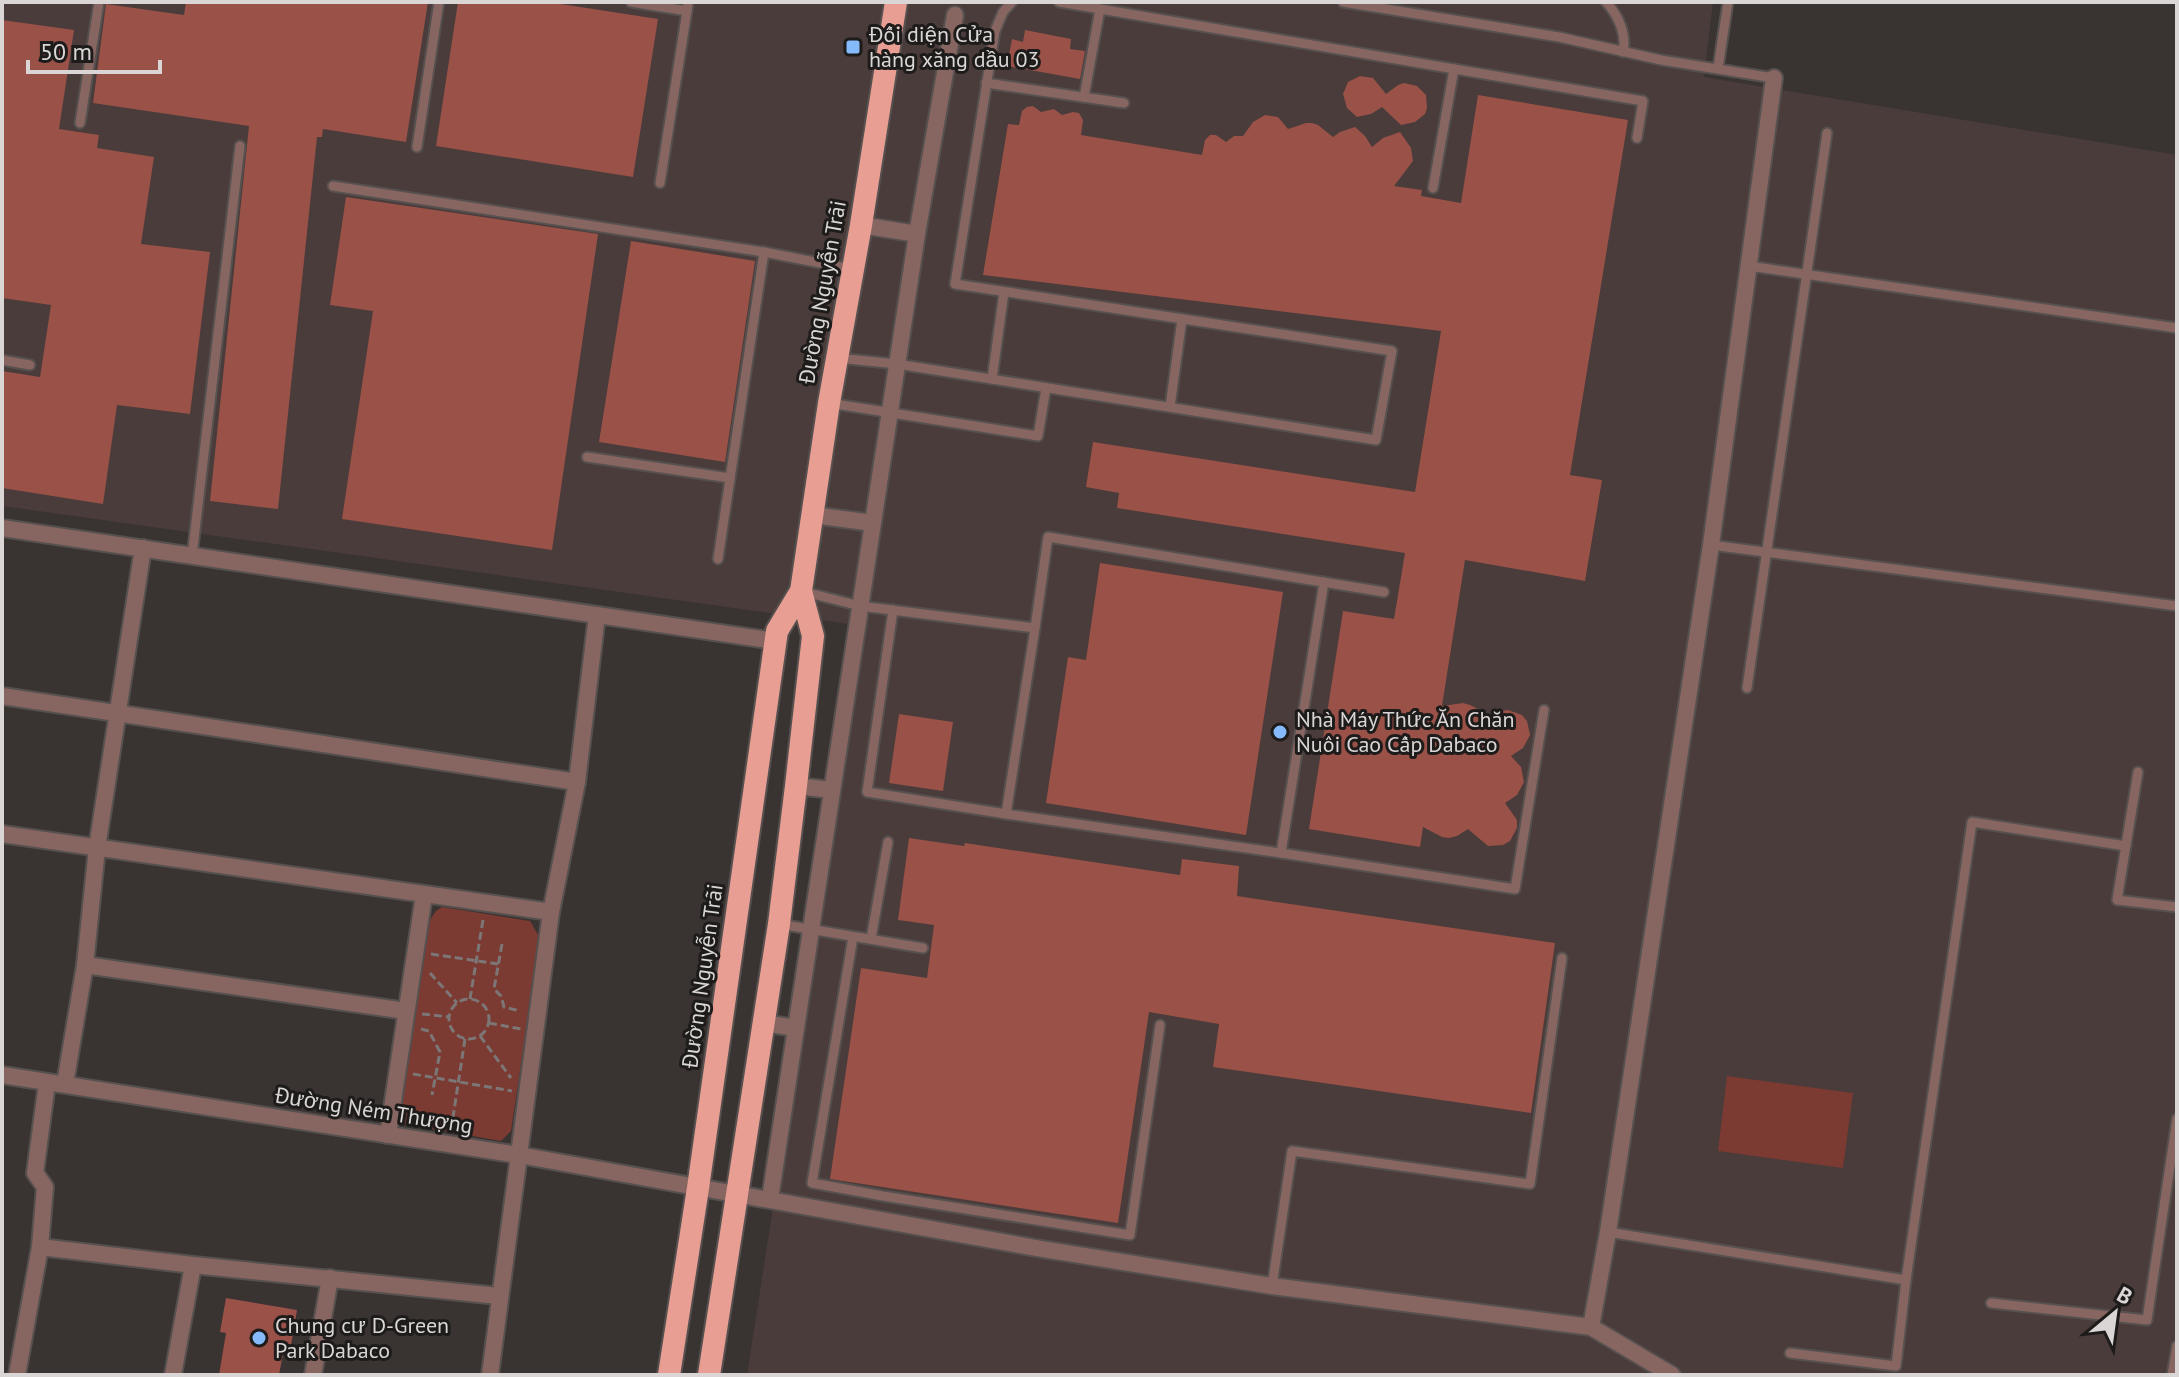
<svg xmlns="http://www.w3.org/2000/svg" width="2179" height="1377" font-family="'PT Sans',sans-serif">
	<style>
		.built { fill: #493c3a }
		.green { fill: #7b3a32 }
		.building { fill: #995148 }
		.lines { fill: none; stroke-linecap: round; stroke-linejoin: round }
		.service-casing { stroke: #56504f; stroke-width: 13 }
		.minor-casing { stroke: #56504f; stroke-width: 20 }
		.tertiary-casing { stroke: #56504f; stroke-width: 20 }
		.trunk-casing { stroke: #56504f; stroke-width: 26 }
		.path { stroke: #7c7776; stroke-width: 3; stroke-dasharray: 8 4; stroke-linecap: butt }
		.service { stroke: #876661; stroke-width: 9 }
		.minor { stroke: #876661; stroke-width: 16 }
		.tertiary { stroke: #876661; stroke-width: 16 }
		.trunk { stroke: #e89e93; stroke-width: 22 }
		.poi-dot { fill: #85bbfb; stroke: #1e1b1b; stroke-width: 3 }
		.labels { text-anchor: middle; stroke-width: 6; stroke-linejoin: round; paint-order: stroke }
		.poi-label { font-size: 22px; fill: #dad6d5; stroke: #1e1b1b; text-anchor: start }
		.street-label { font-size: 22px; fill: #dad6d5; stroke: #1e1b1b }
	</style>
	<rect width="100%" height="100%" fill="#393332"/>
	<path class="built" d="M 2,2 L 1713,2 L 1704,77 L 2177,155 L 2177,1375 L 747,1375 L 863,626 L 2,506 Z"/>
	<g class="green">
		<path d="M 442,907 L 530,921 L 540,938 L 511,1131 L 501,1141 L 404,1124 L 397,1114 L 428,923 L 436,911 Z"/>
		<path d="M 1727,1076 L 1853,1093 L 1843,1168 L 1718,1151 Z"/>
	</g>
	<g class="building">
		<path d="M 186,2 L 428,2 L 406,142 L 323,129 L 322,137 L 317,137 L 278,509 L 210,501 L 249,126 L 93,103 L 106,4 L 184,15 Z"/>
		<path d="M 458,2 L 548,2 L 658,19 L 633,177 L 436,146 Z"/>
		<path d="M 2,20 L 74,30 L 59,129 L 99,135 L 97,148 L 154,157 L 141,244 L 210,252 L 190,414 L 117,405 L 103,504 L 2,488 L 2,371 L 40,377 L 51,305 L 2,298 Z"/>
		<path d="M 1025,30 L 1071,39 L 1070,49 L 1085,51 L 1080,79 L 1007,66 L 1012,39 L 1023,42 Z"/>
		<path d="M 1360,76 L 1373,78 L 1386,94 L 1398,85 L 1404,83 L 1417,86 L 1426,95 L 1427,108 L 1425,114 L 1415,122 L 1401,125 L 1382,107 L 1371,114 L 1357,117 L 1347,108 L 1343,94 L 1348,82 Z"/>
		<path d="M 1478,95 L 1628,120 L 1570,475 L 1602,480 L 1585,581 L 1465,560 L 1442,706 L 1463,703 L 1470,705 L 1476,708 L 1485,718 L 1501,711 L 1508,710 L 1522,715 L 1527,721 L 1530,735 L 1523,748 L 1511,756 L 1521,767 L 1524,782 L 1517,795 L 1505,803 L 1517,820 L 1517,828 L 1510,841 L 1503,845 L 1488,846 L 1468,829 L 1457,836 L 1449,838 L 1442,837 L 1423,827 L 1420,847 L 1309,829 L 1343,611 L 1394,619 L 1405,553 L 1117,508 L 1119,493 L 1086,487 L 1093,442 L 1415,492 L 1441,331 L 983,275 L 1008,124 L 1019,125 L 1022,111 L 1027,107 L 1033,106 L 1041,112 L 1054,109 L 1062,115 L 1073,112 L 1079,113 L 1083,120 L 1081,135 L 1202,155 L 1205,140 L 1210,135 L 1216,135 L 1226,142 L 1234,136 L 1243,136 L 1253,122 L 1265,115 L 1278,117 L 1288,129 L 1306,123 L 1312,123 L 1318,125 L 1333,137 L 1340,132 L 1355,127 L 1365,136 L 1372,147 L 1383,138 L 1400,132 L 1411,148 L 1413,161 L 1394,186 L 1422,190 L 1421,196 L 1461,203 Z"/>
		<path d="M 346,197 L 598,234 L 552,550 L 342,519 L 373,311 L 330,305 Z"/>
		<path d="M 631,241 L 755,261 L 725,462 L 599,442 Z"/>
		<path d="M 1100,563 L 1283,592 L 1246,835 L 1046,803 L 1068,657 L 1086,660 Z"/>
		<path d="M 899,714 L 953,722 L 943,791 L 889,783 Z"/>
		<path d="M 909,838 L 964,846 L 965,843 L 1180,875 L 1182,859 L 1239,866 L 1237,896 L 1555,943 L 1531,1113 L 1213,1067 L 1219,1024 L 1149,1012 L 1118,1223 L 830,1179 L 861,968 L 927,978 L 934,925 L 898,920 Z"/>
		<path d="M 226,1298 L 297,1310 L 291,1345 L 285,1343 L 279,1375 L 219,1375 L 226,1333 L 220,1332 Z"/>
	</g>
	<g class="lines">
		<defs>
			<g id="service">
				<path d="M 631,2 L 687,11 L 688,2"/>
				<path d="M 1059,2 L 1643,101 L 1637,138"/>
				<path d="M 1343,2 L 1559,37 L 1661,60 L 1774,78"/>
				<path d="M 1606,2 C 1618,15 1627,34 1623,52"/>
				<path d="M 1718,68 L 1728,2"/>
				<path d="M 986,83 L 1124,103"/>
				<path d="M 1084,97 L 1100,9"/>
				<path d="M 80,123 L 99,2"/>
				<path d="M 417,147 L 439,2"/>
				<path d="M 660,183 L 687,11"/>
				<path d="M 333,186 L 764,252 L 851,269"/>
				<path d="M 1433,188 L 1454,69"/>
				<path d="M 1749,266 L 2177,328"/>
				<path d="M 837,358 L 897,364 L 1376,440 L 1392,351 L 955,284 L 995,31 L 1003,12 L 1012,2"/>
				<path d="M 2,360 L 30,365"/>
				<path d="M 992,379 L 1004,292"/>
				<path d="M 829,403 L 1038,436 L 1046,388"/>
				<path d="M 1170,407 L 1182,319"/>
				<path d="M 587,457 L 730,478"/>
				<path d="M 1711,545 L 2177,606"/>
				<path d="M 192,556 L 240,146"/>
				<path d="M 718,559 L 764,252"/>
				<path d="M 805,592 L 860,606 L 1035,628 L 1006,814"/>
				<path d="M 893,610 L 867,792 L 1006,814 L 1281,853 L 1324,582"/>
				<path d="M 1035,628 L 1048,537 L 1384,592"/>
				<path d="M 1747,688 L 1827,133"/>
				<path d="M 2138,772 L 2117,900 L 2177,907"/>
				<path d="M 1281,853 L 1515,889 L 1544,710"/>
				<path d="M 779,924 L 923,948"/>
				<path d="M 853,937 L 812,1183 L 883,1196 L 1130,1235 L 1160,1025"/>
				<path d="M 871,939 L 888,842"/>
				<path d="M 1608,1232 L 1906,1280"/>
				<path d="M 1272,1286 L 1292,1151 L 1530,1184 L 1562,958"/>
				<path d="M 1991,1303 L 2147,1320 L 2177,1119"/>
				<path d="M 1790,1353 L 1896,1366 L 1906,1280 L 1972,822 L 2126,846"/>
				<path d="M 2172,1375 L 2177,1346"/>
			</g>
			<g id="minor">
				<path d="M 917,234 L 955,15"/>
				<path d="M 813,515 L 873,523"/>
				<path d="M 2,696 L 577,782"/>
				<path d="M 796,786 L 832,790"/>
				<path d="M 2,834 L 551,912"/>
				<path d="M 85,965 L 406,1011"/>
				<path d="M 763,1023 L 796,1028"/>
				<path d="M 2,1075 L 519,1155 L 1042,1249 L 1272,1286 L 1591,1327 L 1672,1375"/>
				<path d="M 65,1084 L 85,965 L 97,848 L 143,548"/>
				<path d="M 388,1135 L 424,895"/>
				<path d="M 770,1199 L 917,234 L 861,225"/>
				<path d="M 40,1247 L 193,1265 L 499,1296"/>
				<path d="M 1591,1327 L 1608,1232 L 1711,545 L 1774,78"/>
				<path d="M 17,1375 L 40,1247 L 45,1187 L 35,1173 L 47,1083"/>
				<path d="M 173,1375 L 193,1265"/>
				<path d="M 313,1375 L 330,1278"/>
				<path d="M 490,1375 L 551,912 L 577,782 L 597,615"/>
			</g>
			<path id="tertiary" d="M 2,528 L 775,641"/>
			<g id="trunk">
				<path d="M 669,1375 L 698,1188 L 777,631 L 801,591 L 829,403 L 861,225 L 896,2"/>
				<path d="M 709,1375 L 779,924 L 796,786 L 813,636 L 801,591"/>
			</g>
		</defs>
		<use href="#service" class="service-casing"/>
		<use href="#minor" class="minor-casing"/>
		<use href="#tertiary" class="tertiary-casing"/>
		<use href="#trunk" class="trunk-casing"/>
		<g class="path">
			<path d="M 502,944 L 494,989 L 501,996 L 504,1007 L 520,1011"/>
			<path d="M 431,954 L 498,964"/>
			<path d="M 430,973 L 457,1003"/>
			<path d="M 470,999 L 483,920"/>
			<circle cx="469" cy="1019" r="20"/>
			<path d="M 422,1014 L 450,1017"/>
			<path d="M 489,1023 L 521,1029"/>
			<path d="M 421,1029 L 429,1031 L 440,1052 L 432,1095"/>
			<path d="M 480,1036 L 511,1078"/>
			<path d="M 413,1074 L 512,1091"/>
			<path d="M 451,1130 L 465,1039"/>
		</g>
		<use href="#service" class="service"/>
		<use href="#minor" class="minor"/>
		<use href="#tertiary" class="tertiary"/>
		<use href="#trunk" class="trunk"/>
	</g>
	<g class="poi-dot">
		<rect x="845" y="39" width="16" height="16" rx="4"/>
		<circle cx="1280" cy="732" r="8"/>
		<circle cx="259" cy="1338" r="8"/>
	</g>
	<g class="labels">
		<g class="poi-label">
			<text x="869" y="42">Đối diện Cửa<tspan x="869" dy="25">hàng xăng dầu 03</tspan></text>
			<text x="1296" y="727">Nhà Máy Thức Ăn Chăn<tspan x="1296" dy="25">Nuôi Cao Cấp Dabaco</tspan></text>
			<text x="275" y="1333">Chung cư D-Green<tspan x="275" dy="25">Park Dabaco</tspan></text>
		</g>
		<g class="street-label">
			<text transform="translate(822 292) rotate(-80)" y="8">Đường Nguyễn Trãi</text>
			<text transform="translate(702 976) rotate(-82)" y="8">Đường Nguyễn Trãi</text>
			<text transform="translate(374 1110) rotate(9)" y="8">Đường Ném Thượng</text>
		</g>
	</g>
	<rect width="2179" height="1377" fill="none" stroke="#dad6d5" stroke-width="8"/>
	<g transform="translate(2115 1313) rotate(29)" stroke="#1e1b1b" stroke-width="6" paint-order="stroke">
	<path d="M0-6L14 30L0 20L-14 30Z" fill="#dad6d5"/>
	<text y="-12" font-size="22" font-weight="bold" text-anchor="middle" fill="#dad6d5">B</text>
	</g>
	<path d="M28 60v12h132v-12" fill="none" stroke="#dad6d5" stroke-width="4"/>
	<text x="40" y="60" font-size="24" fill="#dad6d5" stroke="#1e1b1b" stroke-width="6" paint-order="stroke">50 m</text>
</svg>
